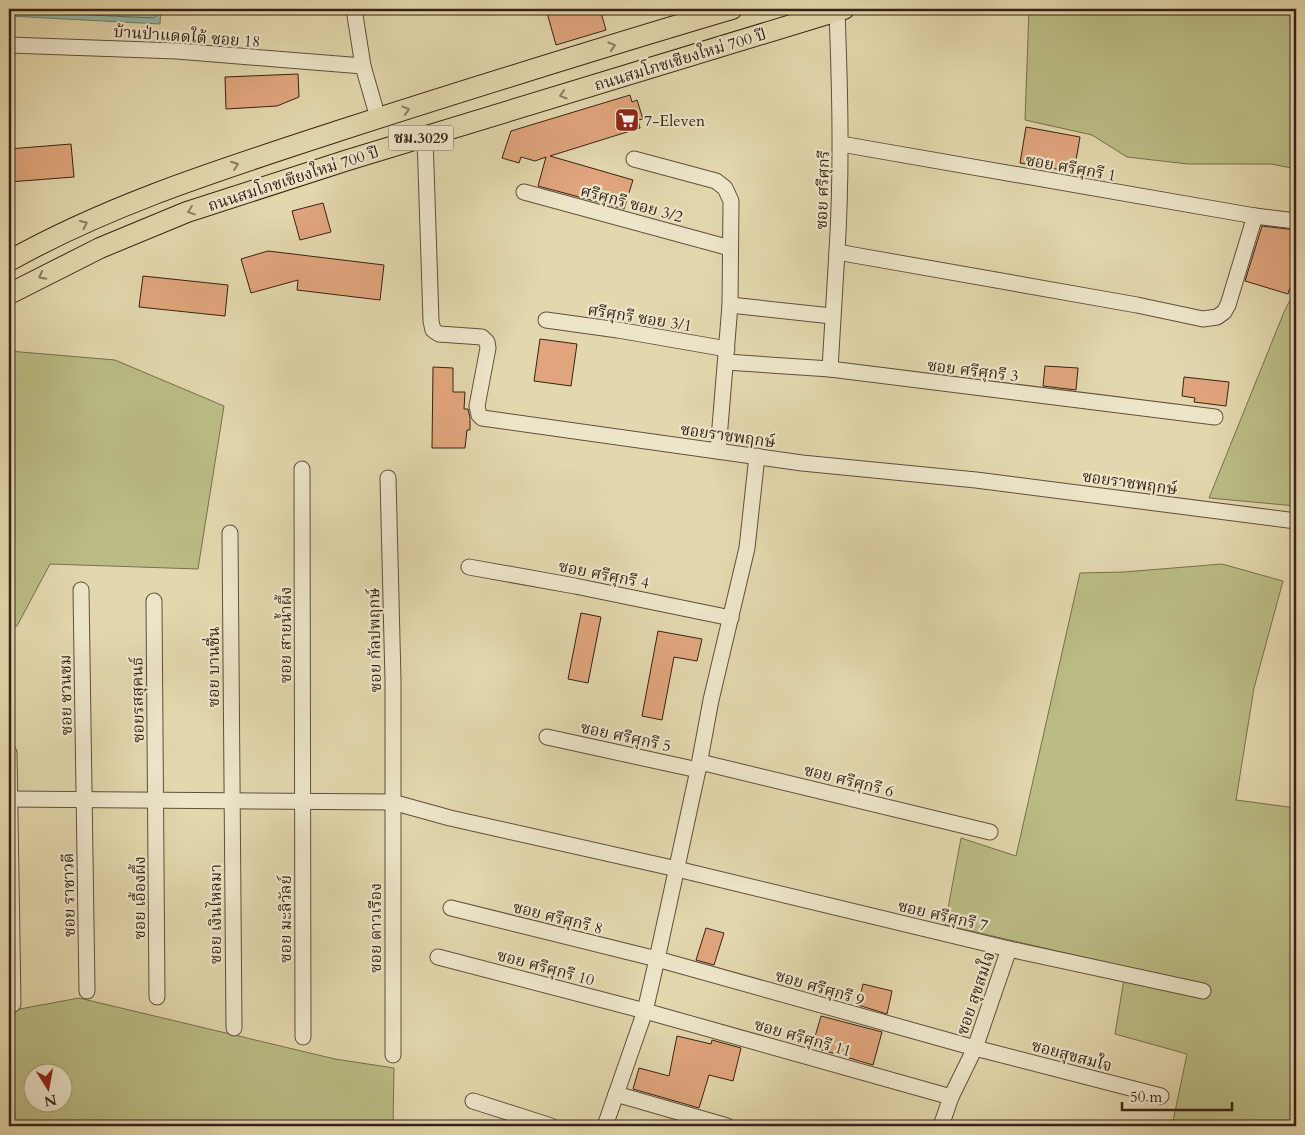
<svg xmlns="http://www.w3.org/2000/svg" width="1305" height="1135" font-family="Cardo,'Noto Serif Thai',serif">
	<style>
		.green { fill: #bbbc85; stroke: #786f4d; fill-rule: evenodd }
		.water { fill: #95baa8; stroke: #6f7d6d }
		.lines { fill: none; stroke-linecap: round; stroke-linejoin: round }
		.shore { stroke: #666e5e; stroke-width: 1 }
		.building { fill: #e0a57d; stroke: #362215 }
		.minor-casing { stroke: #614f3b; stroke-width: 17 }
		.major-casing { stroke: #362215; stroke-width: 22 }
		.minor { stroke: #ede5ca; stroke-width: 15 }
		.major { stroke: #e3d7ad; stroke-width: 20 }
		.oneway { stroke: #8c7c61 }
		.labels { text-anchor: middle; stroke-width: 4.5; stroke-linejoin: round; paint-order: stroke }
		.shield { fill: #ede5ca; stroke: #6d5c4b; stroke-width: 1 }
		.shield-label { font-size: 15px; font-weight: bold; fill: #362215 }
		.street-label { font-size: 16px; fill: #362215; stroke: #ede5ca }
		.poi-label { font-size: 16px; fill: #362215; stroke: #ede5ca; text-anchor: start }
	</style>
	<rect width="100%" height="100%" fill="#e3d7ad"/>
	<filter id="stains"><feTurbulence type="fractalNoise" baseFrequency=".004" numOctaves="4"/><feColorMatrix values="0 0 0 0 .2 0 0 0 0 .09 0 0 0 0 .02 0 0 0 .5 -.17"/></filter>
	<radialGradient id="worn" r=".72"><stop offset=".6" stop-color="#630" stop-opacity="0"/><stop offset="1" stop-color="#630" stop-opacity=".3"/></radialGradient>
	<g class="green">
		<path d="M 1029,9 L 1296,9 L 1296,169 L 1271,164 L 1188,164 L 1127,157 L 1092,135 L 1025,120 Z"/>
		<path d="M 1296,288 L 1296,506 L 1209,498 L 1284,312 Z"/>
		<path d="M 9,351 L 115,360 L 224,406 L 198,569 L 50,564 L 17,626 L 9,625 Z"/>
		<path d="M 1222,564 L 1283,581 L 1254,688 L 1236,800 L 1296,808 L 1296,1126 L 1172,1126 L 1187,1054 L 1115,1034 L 1126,967 L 945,925 L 961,838 L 1016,856 L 1080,573 L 1124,572 Z"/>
		<path d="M 79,998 L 335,1059 L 394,1068 L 393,1126 L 9,1126 L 9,1011 ZM 32,1072 L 62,1072 L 62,1102 L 32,1102 Z"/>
	</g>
	<path class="water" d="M 9,9 L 161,9 L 160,24 L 9,16 Z"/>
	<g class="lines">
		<g class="shore">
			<path d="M 88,9 L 147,12 L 150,9"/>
			<path d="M 9,11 L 153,18 L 156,16 L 156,9"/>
		</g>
	</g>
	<g class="building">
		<path d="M 546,9 L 600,9 L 606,30 L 556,45 Z"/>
		<path d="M 298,74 L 299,97 L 277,106 L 226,109 L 225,77 Z"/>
		<path d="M 630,95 L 632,102 L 637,100 L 643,119 L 638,120 L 640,128 L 550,156 L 633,180 L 624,209 L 538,186 L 546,157 L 535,161 L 521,157 L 519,163 L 502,158 L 511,131 Z"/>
		<path d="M 1026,127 L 1080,137 L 1074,172 L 1020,163 Z"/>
		<path d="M 71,144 L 74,177 L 9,182 L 9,149 Z"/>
		<path d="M 323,203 L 331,232 L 300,240 L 292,211 Z"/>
		<path d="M 1262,226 L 1296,230 L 1296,269 L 1288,294 L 1245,281 Z"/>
		<path d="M 268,251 L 384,265 L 380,300 L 297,290 L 298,280 L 251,293 L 241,259 Z"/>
		<path d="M 143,276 L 228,285 L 225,316 L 139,307 Z"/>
		<path d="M 540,339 L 577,344 L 571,386 L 534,381 Z"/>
		<path d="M 1045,366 L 1078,368 L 1076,390 L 1043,386 Z"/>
		<path d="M 433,367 L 453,368 L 453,392 L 465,392 L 464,409 L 468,409 L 470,418 L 470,430 L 467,430 L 465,448 L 432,448 Z"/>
		<path d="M 1184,377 L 1229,382 L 1226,406 L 1194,402 L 1195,398 L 1182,396 Z"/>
		<path d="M 581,613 L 601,617 L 588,683 L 568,679 Z"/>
		<path d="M 658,631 L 702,639 L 697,661 L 674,657 L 662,720 L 642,716 Z"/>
		<path d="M 706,928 L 724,933 L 714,965 L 696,960 Z"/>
		<path d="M 863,984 L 892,991 L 887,1014 L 858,1005 Z"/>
		<path d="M 821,1016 L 882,1032 L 873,1065 L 812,1047 Z"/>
		<path d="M 677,1036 L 711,1044 L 712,1040 L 741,1048 L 733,1081 L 709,1075 L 699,1108 L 633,1089 L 639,1068 L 669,1076 Z"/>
	</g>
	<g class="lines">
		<defs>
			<g id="minor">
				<path d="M 354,9 L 363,66 L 378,118"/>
				<path d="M 9,45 L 177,51 L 363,66"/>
				<path d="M 425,137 L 431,321 L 433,330 L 439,334 L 482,337 L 487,342 L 488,348 L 477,406 L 479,415 L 482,418 L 802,463 L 976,480 L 1296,521"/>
				<path d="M 841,144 L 1255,216 L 1296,221"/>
				<path d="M 634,159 L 716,181 L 725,188 L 731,201 L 730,305 L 718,451"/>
				<path d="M 524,192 L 730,248"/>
				<path d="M 837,252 L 1137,305 L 1203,319 L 1217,317 L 1224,312 L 1228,305 L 1255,216"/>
				<path d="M 730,305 L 832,316"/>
				<path d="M 546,320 L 618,330 L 727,349"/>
				<path d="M 726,362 L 830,369 L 1215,417"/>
				<path d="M 830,369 C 832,330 835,291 837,251 C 842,171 840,91 837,11"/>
				<path d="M 302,469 L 303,1037"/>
				<path d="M 388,478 L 393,680 L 393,1055"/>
				<path d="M 230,533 L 234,1028"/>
				<path d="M 469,567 L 575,586 L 731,618"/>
				<path d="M 81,590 L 87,991"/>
				<path d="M 154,601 L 157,997"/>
				<path d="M 547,737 L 698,770"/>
				<path d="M 9,753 L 13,1004"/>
				<path d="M 700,762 L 990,832"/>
				<path d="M 9,799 L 392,802 L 450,818 L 677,869 L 1009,949 L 1203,991"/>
				<path d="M 451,908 L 657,959 L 975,1048 L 1161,1096"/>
				<path d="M 438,957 L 645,1011 L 951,1097"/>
				<path d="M 616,1094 L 727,1126"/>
				<path d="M 473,1101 L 551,1126"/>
				<path d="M 605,1126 L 645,1011 L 657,959 L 698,770 L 711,700 L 747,548 L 757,456"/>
				<path d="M 941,1126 L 951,1097 L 975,1048 L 1009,949"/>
			</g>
			<g id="major">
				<path d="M 9,261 C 112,203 226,168 338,131 C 469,89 600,48 732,9"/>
				<path d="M 9,294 L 100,248 L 187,212 L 348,160 L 844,9"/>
			</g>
		</defs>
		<use href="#minor" class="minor-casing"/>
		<use href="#major" class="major-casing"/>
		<use href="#minor" class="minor"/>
		<use href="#major" class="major"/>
	</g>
	<defs><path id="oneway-chevron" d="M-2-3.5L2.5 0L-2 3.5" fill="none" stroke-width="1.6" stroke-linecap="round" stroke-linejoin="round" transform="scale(1.25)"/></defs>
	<g class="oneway">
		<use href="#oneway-chevron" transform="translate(612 46) rotate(-17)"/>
		<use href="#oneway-chevron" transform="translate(563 95) rotate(163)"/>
		<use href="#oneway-chevron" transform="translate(406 110) rotate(-17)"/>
		<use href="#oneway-chevron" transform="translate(235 165) rotate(-20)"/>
		<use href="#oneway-chevron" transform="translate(191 211) rotate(161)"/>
		<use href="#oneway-chevron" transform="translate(84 224) rotate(-24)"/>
		<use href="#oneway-chevron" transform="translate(42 276) rotate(152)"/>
	</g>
	<defs>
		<symbol id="supermarket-square" viewBox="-11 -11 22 22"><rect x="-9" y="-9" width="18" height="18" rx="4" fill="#8f2418" stroke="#ede5ca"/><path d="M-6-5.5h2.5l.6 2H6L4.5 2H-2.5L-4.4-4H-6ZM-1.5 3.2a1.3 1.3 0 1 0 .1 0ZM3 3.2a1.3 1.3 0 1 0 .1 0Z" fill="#fff"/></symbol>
	</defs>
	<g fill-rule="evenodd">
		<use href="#supermarket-square" x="613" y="106" width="28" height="28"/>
	</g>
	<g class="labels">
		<rect class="shield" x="388.5" y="125.5" width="65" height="25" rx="4"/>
		<g class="shield-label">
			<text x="421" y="143">ชม.3029</text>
		</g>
		<g class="street-label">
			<text transform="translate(187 36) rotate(4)" y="6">บ้านป่าแดดใต้ ซอย 18</text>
			<text transform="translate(680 59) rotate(-17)" y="6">ถนนสมโภชเชียงใหม่ 700 ปี</text>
			<text transform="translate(1071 167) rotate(10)" y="6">ซอย ศรีศุกรี 1</text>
			<text transform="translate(293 178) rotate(-18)" y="6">ถนนสมโภชเชียงใหม่ 700 ปี</text>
			<text transform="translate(822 190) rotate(-88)" y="6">ซอย ศรีศุกรี</text>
			<text transform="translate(632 203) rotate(15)" y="6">ศรีศุกรี ซอย 3/2</text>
			<text transform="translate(640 317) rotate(9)" y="6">ศรีศุกรี ซอย 3/1</text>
			<text transform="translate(973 370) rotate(7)" y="6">ซอย ศรีศุกรี 3</text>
			<text transform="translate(728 435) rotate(8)" y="6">ซอยราชพฤกษ์</text>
			<text transform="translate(1130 482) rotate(8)" y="6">ซอยราชพฤกษ์</text>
			<text transform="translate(604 574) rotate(11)" y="6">ซอย ศรีศุกรี 4</text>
			<text transform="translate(285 635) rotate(-90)" y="6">ซอย สายน้ำผึ้ง</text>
			<text transform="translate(374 640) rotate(-91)" y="6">ซอย กัลปพฤกษ์</text>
			<text transform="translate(213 667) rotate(-90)" y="6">ซอย บานชื่น</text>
			<text transform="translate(65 695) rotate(-91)" y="6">ซอย ชวนชม</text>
			<text transform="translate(137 700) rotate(-91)" y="6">ซอยรสสุคนธ์</text>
			<text transform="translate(626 736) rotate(12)" y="6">ซอย ศรีศุกรี 5</text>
			<text transform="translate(849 780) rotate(14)" y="6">ซอย ศรีศุกรี 6</text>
			<text transform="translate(68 895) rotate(-91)" y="6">ซอย ราชาวดี</text>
			<text transform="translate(139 898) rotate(-90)" y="6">ซอย เอื้องผึ้ง</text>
			<text transform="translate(215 914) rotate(-90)" y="6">ซอย เงินไหลมา</text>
			<text transform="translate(943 915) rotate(13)" y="6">ซอย ศรีศุกรี 7</text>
			<text transform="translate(558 917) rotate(14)" y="6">ซอย ศรีศุกรี 8</text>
			<text transform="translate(285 919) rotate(-90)" y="6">ซอย มะลิวัลย์</text>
			<text transform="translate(375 928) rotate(-90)" y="6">ซอย ดาวเรือง</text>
			<text transform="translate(546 967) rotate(15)" y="6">ซอย ศรีศุกรี 10</text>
			<text transform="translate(820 987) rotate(16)" y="6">ซอย ศรีศุกรี 9</text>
			<text transform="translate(975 993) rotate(-71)" y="6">ซอย สุขสมใจ</text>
			<text transform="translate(803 1037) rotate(16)" y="6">ซอย ศรีศุกรี 11</text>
			<text transform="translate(1072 1055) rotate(15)" y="6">ซอยสุขสมใจ</text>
		</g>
		<g class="poi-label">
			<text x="644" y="126">7-Eleven</text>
		</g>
	</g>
	<rect width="1305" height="1135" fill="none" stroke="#e3d7ad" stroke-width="30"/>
	<rect x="10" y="10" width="1285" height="1115" fill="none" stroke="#362215" stroke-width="2.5"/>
	<rect x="15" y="15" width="1275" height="1105" fill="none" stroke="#362215"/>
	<g transform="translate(48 1088) rotate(169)"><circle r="24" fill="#ede5ca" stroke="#a49782"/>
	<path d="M0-4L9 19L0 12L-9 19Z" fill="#8f2418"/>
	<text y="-8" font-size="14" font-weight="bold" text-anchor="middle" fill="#362215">N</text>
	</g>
	<path d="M1122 1102v8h110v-8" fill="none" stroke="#362215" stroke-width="2.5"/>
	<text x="1130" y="1102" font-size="15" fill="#362215" stroke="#ede5ca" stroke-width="4" paint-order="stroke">50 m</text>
	<rect width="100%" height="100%" filter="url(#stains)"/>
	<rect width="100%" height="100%" fill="url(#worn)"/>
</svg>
